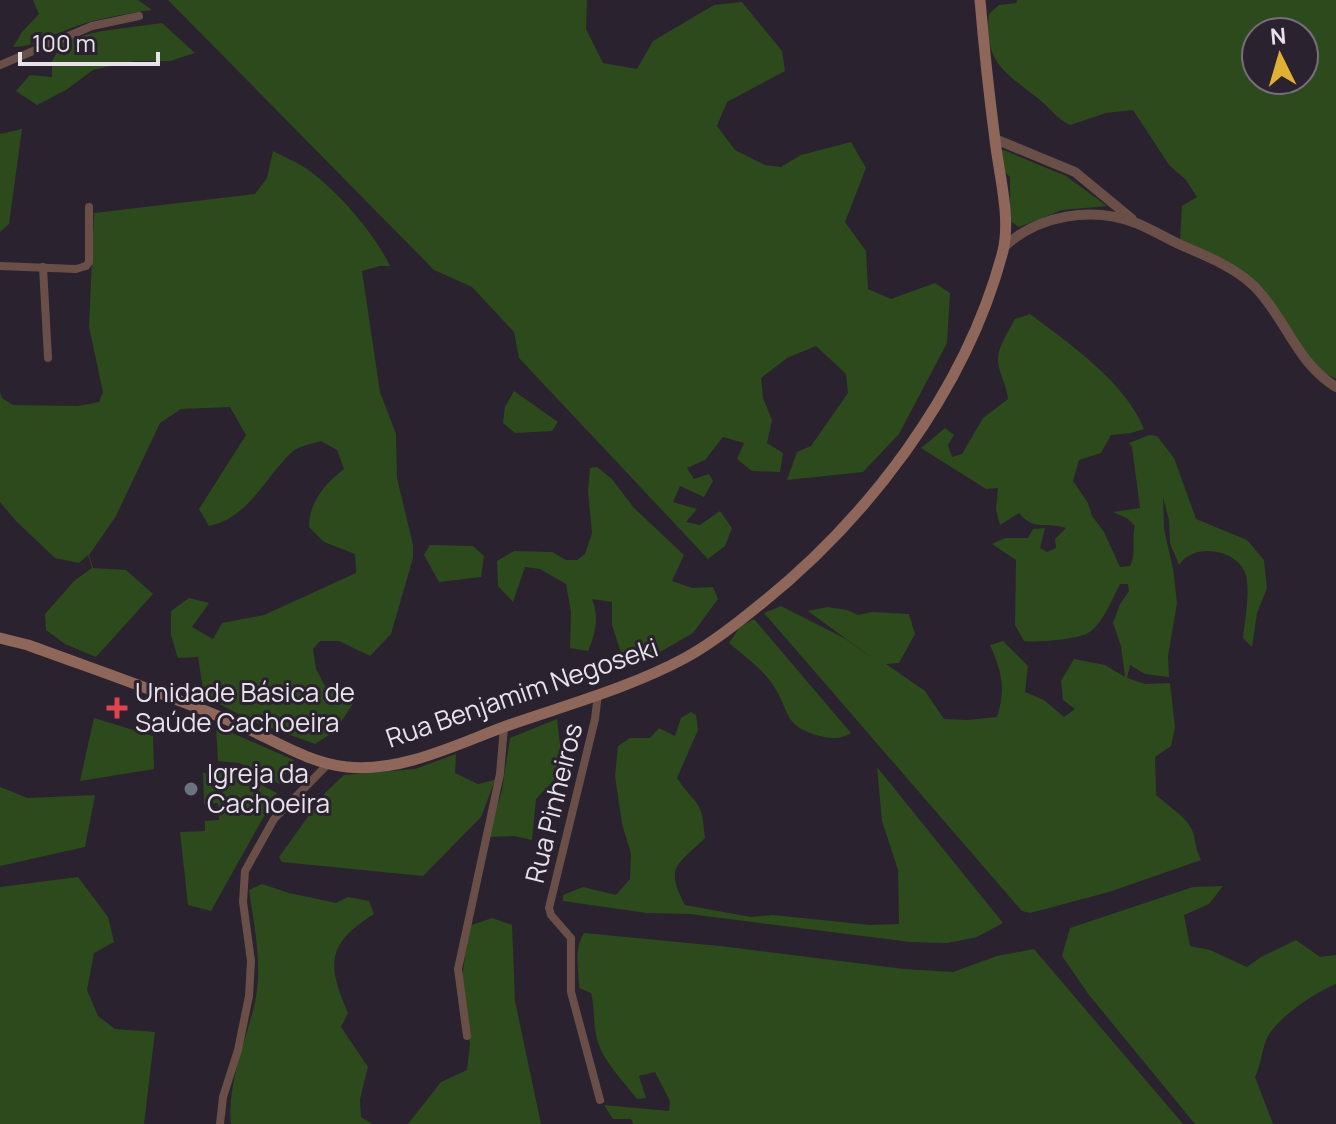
<svg xmlns="http://www.w3.org/2000/svg" width="1336" height="1124" font-family="Manrope,sans-serif">
	<style>
		.green { fill: #2d4a1c; fill-rule: evenodd }
		.lines { fill: none; stroke-linecap: round; stroke-linejoin: round }
		.minor { stroke: #694f48; stroke-width: 8 }
		.tertiary { stroke: #694f48; stroke-width: 10 }
		.secondary { stroke: #8e665a; stroke-width: 11 }
		.health-dot { fill: #e0444e; stroke: #2a222e; stroke-width: 3 }
		.worship-dot { fill: #6b7280; stroke: #2a222e; stroke-width: 3 }
		.labels { text-anchor: middle; stroke-width: 6; stroke-linejoin: round; paint-order: stroke }
		.poi-label { font-size: 26px; fill: #e8e2eb; stroke: #2a222e; text-anchor: start }
		.street-label { font-size: 26px; fill: #e8e2eb; stroke: #2a222e }
	</style>
	<rect width="100%" height="100%" fill="#2a222e"/>
	<g class="green">
		<path d="M 33,0 L 138,0 L 152,10 C 123,14 93,19 66,30 C 47,37 34,47 13,47 L 22,32 L 39,14 Z"/>
		<path d="M 168,0 L 587,0 L 586,29 L 603,63 L 637,69 L 653,41 L 714,5 L 742,2 L 782,51 L 785,71 L 727,102 L 717,126 L 735,150 L 765,165 L 781,167 L 801,155 L 851,142 L 866,168 L 845,222 L 866,251 L 868,289 L 891,299 L 935,283 L 950,293 L 947,343 L 899,434 L 863,472 L 787,480 L 797,452 L 811,446 L 848,393 L 846,374 L 816,346 L 787,358 L 761,378 L 763,398 L 772,420 L 767,443 L 783,453 L 780,472 L 752,471 L 737,459 L 744,443 L 723,437 L 705,460 L 687,468 L 694,479 L 709,474 L 713,481 L 704,497 L 680,486 L 673,502 L 697,509 L 686,522 L 700,525 L 720,511 L 732,528 L 725,546 L 708,559 L 519,358 L 514,332 L 472,287 L 434,270 Z"/>
		<path d="M 1017,0 L 1336,0 L 1336,379 L 1320,370 L 1299,347 L 1264,289 L 1247,275 L 1180,241 L 1182,206 L 1197,197 L 1186,180 L 1169,165 L 1133,110 L 1106,113 L 1070,125 C 1057,119 1052,110 1041,101 C 1007,73 983,64 989,14 L 999,5 L 1017,3 ZM 1256,32 L 1304,32 L 1304,80 L 1256,80 Z"/>
		<path d="M 162,23 L 195,53 L 170,61 L 134,61 L 93,70 L 66,90 L 37,105 L 16,91 L 30,75 L 52,77 L 52,61 L 64,40 L 102,31 Z"/>
		<path d="M 22,129 L 9,224 L 0,232 L 0,134 Z"/>
		<path d="M 1001,149 L 1066,176 L 1107,206 L 1062,210 L 1019,227 L 1010,221 L 1010,177 L 1003,170 Z"/>
		<path d="M 273,151 C 284,157 297,162 307,169 C 337,190 375,234 390,266 L 380,266 L 362,271 L 380,392 L 396,434 L 397,478 L 413,545 L 413,558 L 391,634 L 370,656 L 339,641 L 320,641 L 313,649 L 316,669 L 325,686 L 355,690 L 356,699 L 335,731 L 315,744 L 252,721 L 204,696 L 198,657 L 178,658 L 171,635 L 171,611 L 189,598 L 209,603 L 192,627 L 213,639 L 222,623 L 264,615 L 356,573 L 355,554 L 324,542 L 309,527 C 309,502 325,484 344,469 L 337,450 L 321,441 C 312,444 298,446 292,452 C 265,477 249,518 209,526 L 199,509 L 246,435 L 230,407 L 181,409 L 160,423 L 116,516 L 89,555 L 93,568 L 126,570 L 153,594 L 96,657 L 65,644 L 46,630 L 45,614 L 74,581 L 92,568 L 88,555 L 79,563 L 55,558 L 16,521 L 0,502 L 0,392 L 2,398 L 13,405 L 78,406 L 99,402 L 103,392 L 89,327 L 94,213 L 255,194 L 267,178 Z"/>
		<path d="M 1030,314 C 1070,344 1125,382 1144,429 L 1131,433 L 1111,435 L 1101,453 L 1079,460 L 1073,481 L 1088,503 L 1092,516 L 1104,532 L 1120,567 L 1130,566 C 1137,552 1131,541 1135,526 L 1128,519 L 1113,512 L 1140,508 L 1132,447 L 1129,443 L 1149,435 L 1157,436 L 1174,458 L 1196,519 L 1247,540 L 1264,560 L 1267,588 L 1257,613 L 1252,647 L 1243,638 C 1245,620 1249,599 1247,581 C 1245,550 1194,540 1179,565 L 1170,543 L 1169,520 L 1163,497 L 1164,529 L 1173,569 L 1177,603 L 1168,656 L 1169,677 L 1145,674 L 1130,665 L 1127,678 L 1145,684 L 1170,683 L 1175,727 L 1171,746 L 1155,757 L 1156,795 C 1167,805 1184,815 1191,828 C 1196,837 1194,847 1201,860 L 1109,892 L 1030,913 L 1022,911 L 764,613 L 781,606 L 844,638 L 875,660 L 808,611 L 828,607 L 847,610 L 858,615 L 872,612 L 909,614 L 915,634 L 899,663 L 886,664 L 925,691 L 944,719 L 967,720 L 997,717 C 1006,689 1002,672 990,645 L 1003,641 L 1028,666 L 1025,692 L 1044,700 L 1064,717 L 1075,709 L 1063,700 L 1061,681 L 1074,659 L 1105,665 L 1125,677 L 1121,646 L 1113,623 L 1120,604 L 1129,591 L 1128,584 L 1120,584 C 1112,599 1103,624 1088,633 C 1079,639 1036,643 1024,641 L 1015,625 L 1016,560 L 992,544 L 1005,538 L 1028,538 L 1033,529 L 1045,528 L 1040,548 L 1047,552 L 1056,548 L 1055,539 L 1066,528 C 1047,521 1034,532 1019,513 L 1000,525 L 996,510 L 998,488 L 986,489 L 921,448 L 945,428 L 954,435 L 948,445 L 952,457 L 962,454 L 983,418 L 1008,399 C 1007,386 999,374 998,361 C 997,347 1009,331 1015,319 Z"/>
		<path d="M 514,391 L 558,422 L 552,431 L 515,433 L 503,423 L 505,407 Z"/>
		<path d="M 597,467 L 612,479 L 634,508 L 684,555 L 672,581 L 692,588 L 713,587 L 718,599 L 693,633 L 648,659 L 624,662 L 612,625 L 612,602 L 592,599 C 599,616 596,634 588,651 L 570,648 L 571,612 L 566,584 L 540,569 L 525,567 L 513,602 L 498,586 L 497,561 L 514,551 L 552,552 L 566,560 L 577,560 L 585,554 L 592,533 L 588,491 L 590,468 Z"/>
		<path d="M 430,545 L 473,546 L 484,556 L 481,577 L 439,582 L 424,555 Z"/>
		<path d="M 754,619 L 851,733 C 843,739 830,739 820,736 C 780,725 792,711 771,682 C 760,667 743,655 729,643 L 740,627 Z"/>
		<path d="M 691,712 L 696,715 L 698,730 L 677,778 C 697,808 702,797 705,838 C 678,865 664,866 685,905 L 751,917 L 773,915 L 870,925 L 899,924 L 898,870 L 882,821 L 877,767 L 1003,923 L 977,937 L 947,943 L 910,942 L 690,914 L 647,913 L 563,901 L 563,895 L 583,887 L 616,895 L 630,879 L 631,854 L 622,824 L 615,776 L 618,746 L 630,738 L 650,738 L 659,728 L 675,736 L 681,718 Z"/>
		<path d="M 94,718 L 153,736 L 154,769 L 80,781 Z"/>
		<path d="M 557,719 L 561,754 L 556,778 L 536,799 L 532,840 L 514,836 L 488,837 L 502,790 L 510,738 Z"/>
		<path d="M 216,726 L 294,760 L 280,784 L 239,763 L 218,761 Z"/>
		<path d="M 456,754 L 455,773 L 478,784 L 495,780 L 481,817 L 423,876 L 282,862 L 279,857 L 325,793 L 344,775 L 415,769 Z"/>
		<path d="M 203,773 L 238,773 L 277,793 L 211,911 L 188,905 L 180,832 L 205,831 L 205,821 L 219,820 L 218,803 L 204,804 Z"/>
		<path d="M 0,787 L 28,798 L 95,795 L 85,847 L 0,866 Z"/>
		<path d="M 78,877 L 108,917 L 114,942 L 94,953 L 87,990 L 98,1016 L 115,1029 L 155,1032 L 144,1124 L 0,1124 L 0,887 Z"/>
		<path d="M 262,884 L 289,893 L 336,903 L 348,897 L 369,901 L 374,914 C 326,944 327,965 348,1013 L 341,1027 L 368,1067 L 360,1099 L 361,1117 L 372,1124 L 231,1124 C 227,1082 246,1042 255,1002 C 263,966 254,925 249,890 Z"/>
		<path d="M 1223,886 L 1209,904 L 1184,915 L 1190,946 L 1210,950 L 1247,967 L 1261,957 L 1296,940 L 1320,957 L 1336,955 L 1336,984 C 1315,992 1275,1019 1266,1040 C 1262,1051 1261,1064 1255,1077 L 1273,1124 L 1195,1124 L 1089,995 L 1062,956 L 1070,928 L 1193,887 Z"/>
		<path d="M 492,918 L 512,925 L 515,1001 L 541,1124 L 408,1124 L 441,1082 L 467,1070 L 470,1044 L 462,979 L 469,926 Z"/>
		<path d="M 584,933 L 720,946 L 904,969 L 953,972 L 997,956 L 1034,949 L 1183,1124 L 633,1124 L 631,1119 L 613,1119 L 604,1105 L 669,1111 L 670,1101 L 655,1072 L 639,1076 L 646,1098 L 637,1099 C 623,1080 603,1062 597,1039 C 593,1025 595,1008 591,993 L 579,988 C 579,966 573,952 584,933 Z"/>
	</g>
	<g class="lines">
		<g class="minor">
			<path d="M 0,65 L 92,26 L 139,16"/>
			<path d="M 0,266 L 76,269 L 86,266 L 89,262 L 89,207"/>
			<path d="M 43,267 L 48,358"/>
			<path d="M 598,694 L 595,719 L 549,908 L 551,915 L 571,938 L 571,992 L 600,1100"/>
			<path d="M 467,1036 L 458,969 L 500,774 L 504,727"/>
			<path d="M 220,1124 L 223,1097 L 238,1050 L 249,996 L 251,961 L 243,902 L 245,871 L 274,819 L 329,763"/>
		</g>
		<g class="tertiary">
			<path d="M 995,139 L 1075,172 L 1132,219"/>
			<path d="M 1004,247 C 1038,215 1092,206 1136,223 C 1151,229 1166,238 1181,245 C 1206,256 1235,267 1255,287 C 1287,320 1295,361 1336,387"/>
		</g>
		<path class="secondary" d="M 0,638 L 28,645 C 96,670 164,693 230,721 C 268,736 306,763 347,767 C 403,773 461,742 512,724 C 570,704 631,687 685,658 C 709,645 731,628 752,611 C 865,523 966,392 1003,251 C 1011,217 999,175 995,140 C 989,94 984,47 980,0"/>
	</g>
	<path class="health-dot" d="M113 696h8v8h8v8h-8v8h-8v-8h-8v-8h8z"/>
	<circle class="worship-dot" cx="191" cy="789" r="8"/>
	<g class="labels">
		<g class="poi-label">
			<text x="135" y="702">Unidade Básica de<tspan x="135" dy="30">Saúde Cachoeira</tspan></text>
			<text x="207" y="783">Igreja da<tspan x="207" dy="30">Cachoeira</tspan></text>
		</g>
		<g class="street-label">
			<text transform="translate(522 693) rotate(-19)" y="9">Rua Benjamim Negoseki</text>
			<text transform="translate(554 803) rotate(-76)" y="9">Rua Pinheiros</text>
		</g>
	</g>
	<g transform="translate(1280 56) rotate(355)"><circle r="38" fill="#2a222e" stroke="#766f7a" stroke-width="2"/>
	<path d="M0-6L14 30L0 20L-14 30Z" fill="#e1af34"/>
	<text y="-12" font-size="22" font-weight="bold" text-anchor="middle" fill="#e8e2eb">N</text>
	</g>
	<path d="M20 52v12h138v-12" fill="none" stroke="#e8e2eb" stroke-width="4"/>
	<text x="32" y="52" font-size="24" fill="#e8e2eb" stroke="#2a222e" stroke-width="6" paint-order="stroke">100 m</text>
</svg>
